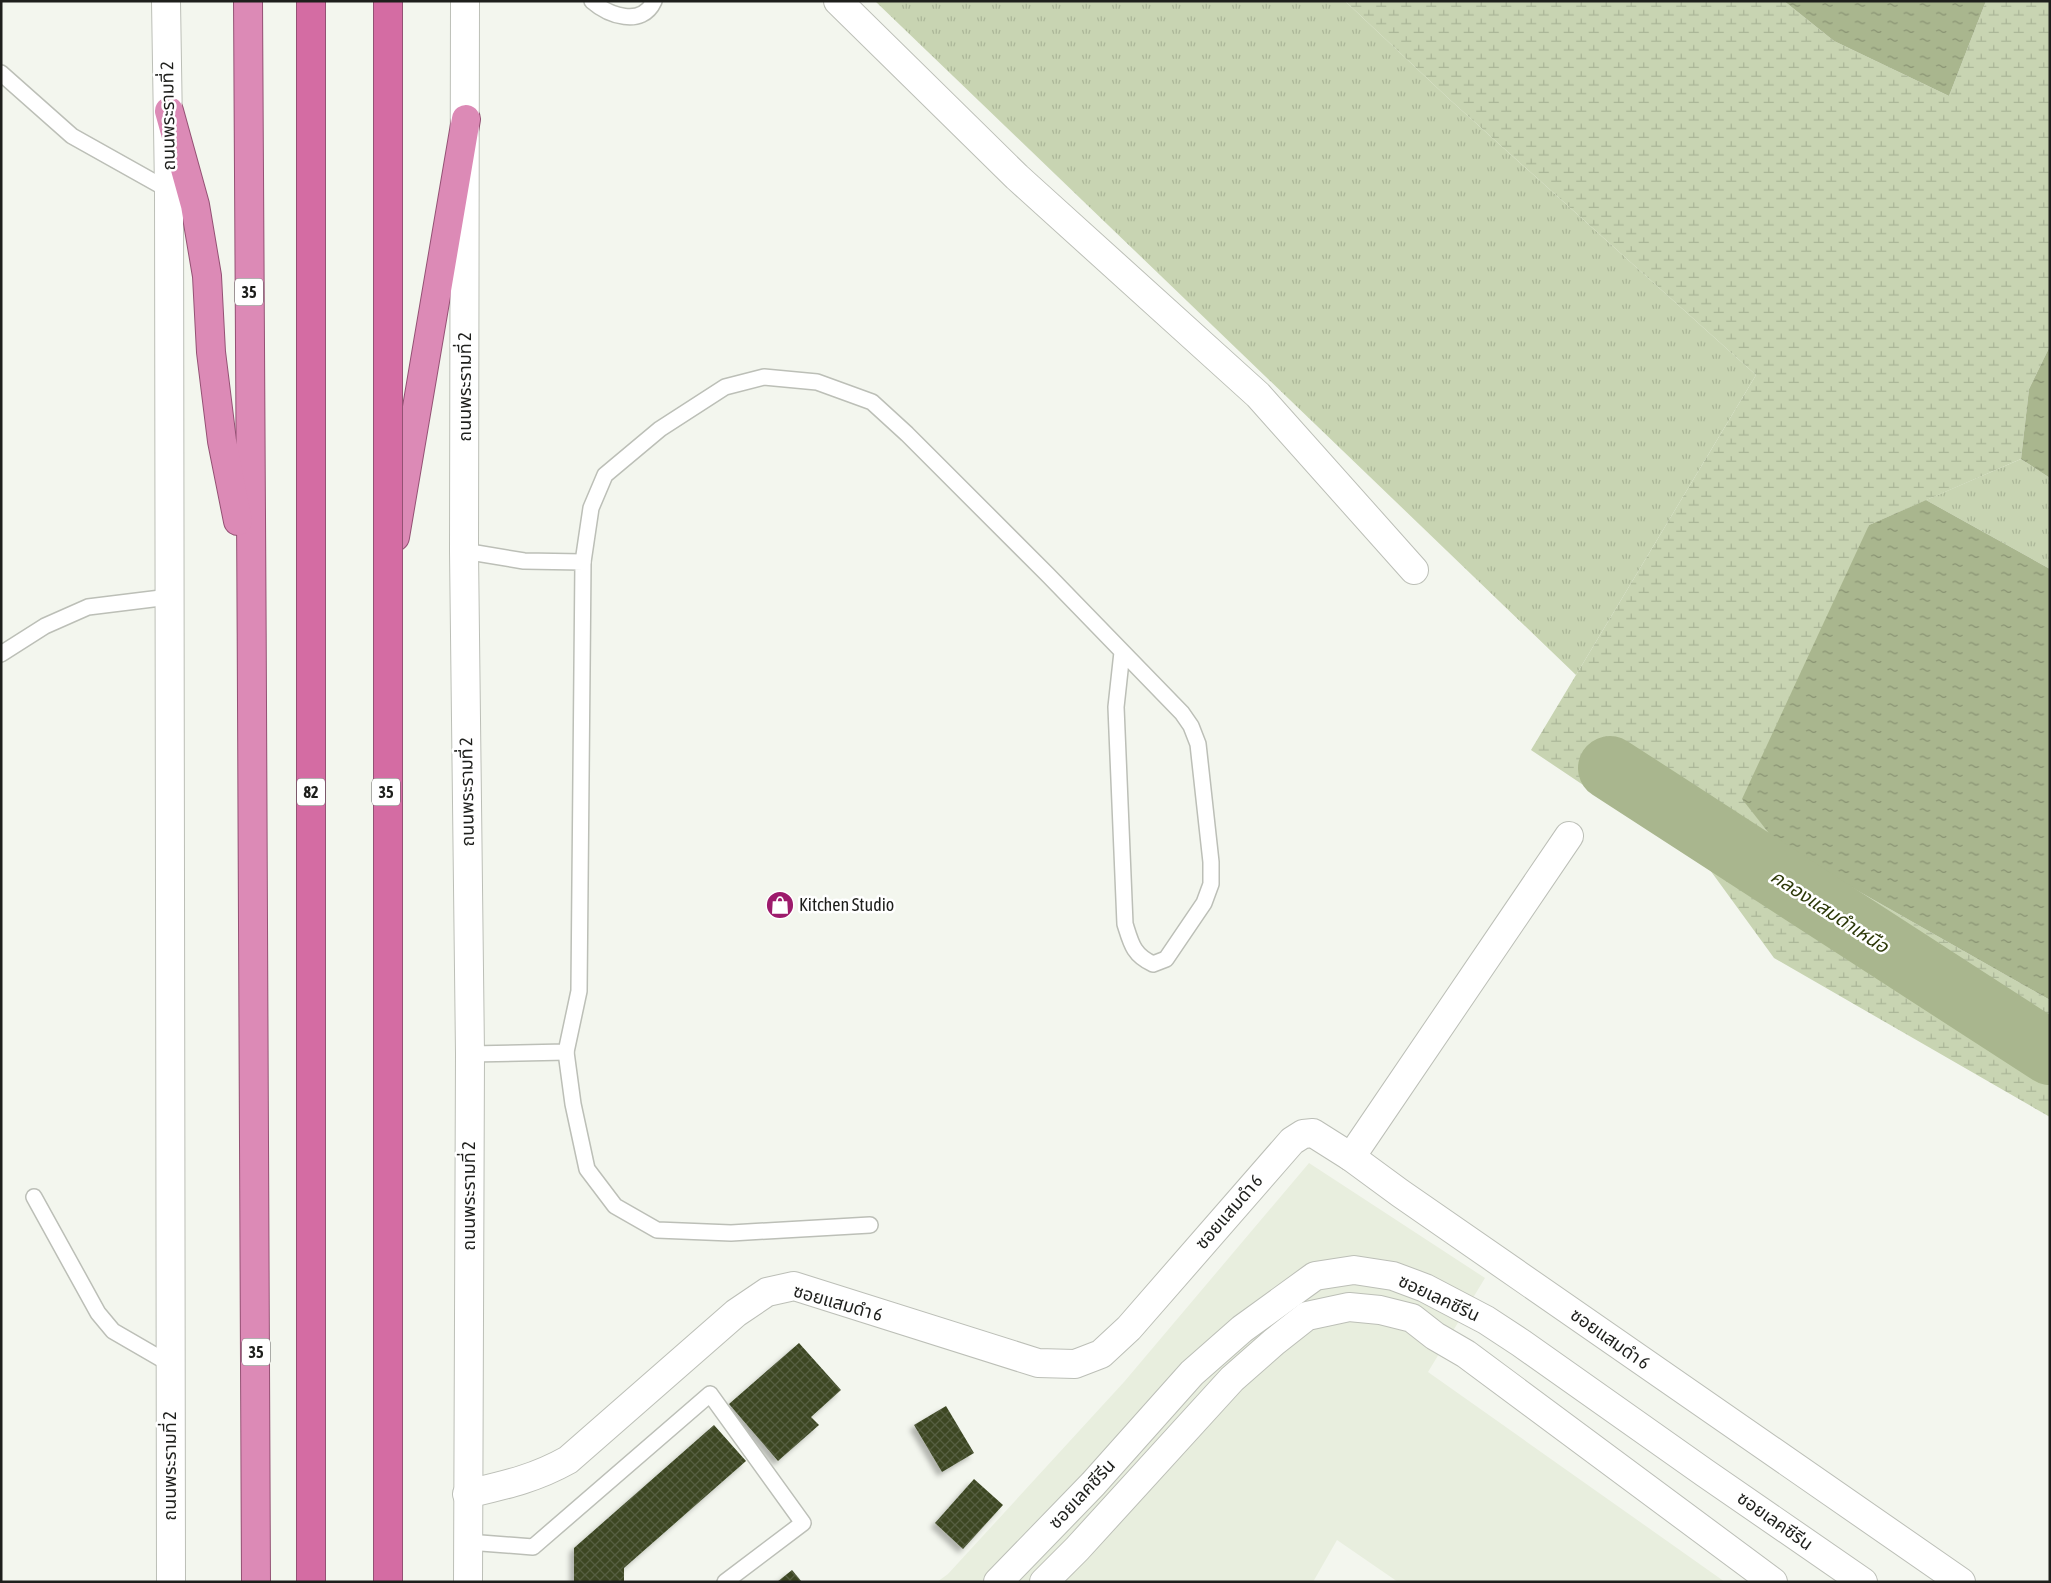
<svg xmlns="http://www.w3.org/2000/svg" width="2051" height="1583" font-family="'Asap Condensed','Noto Sans Thai',sans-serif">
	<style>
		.built { fill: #e8eede }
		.grass { fill: url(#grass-tufts) }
		.wetland { fill: url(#wetland-marsh) }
		.water { fill: url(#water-ripples) }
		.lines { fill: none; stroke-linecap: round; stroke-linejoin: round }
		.river { stroke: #a9b68e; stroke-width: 64 }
		.building { fill: url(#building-cross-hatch); filter: url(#shadow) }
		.service-casing { stroke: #bcbfb7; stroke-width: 18 }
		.minor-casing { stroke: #bcbfb7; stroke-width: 30 }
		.secondary-casing { stroke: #bcbfb7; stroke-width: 30 }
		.trunk-casing { stroke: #945174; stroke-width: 30 }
		.motorway-casing { stroke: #945174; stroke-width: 30 }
		.service { stroke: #fff; stroke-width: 15 }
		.minor { stroke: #fff; stroke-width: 28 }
		.secondary { stroke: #fff; stroke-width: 28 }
		.trunk { stroke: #dc8ab6; stroke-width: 28 }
		.motorway { stroke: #d46ca3; stroke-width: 28 }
		.motorway-bridge-casing { stroke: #945174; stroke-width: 30; stroke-linecap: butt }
		.motorway-bridge { stroke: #d46ca3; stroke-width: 28 }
		.labels { text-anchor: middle; stroke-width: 5; stroke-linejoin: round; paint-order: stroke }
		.shield { fill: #fff; stroke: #626260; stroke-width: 1 }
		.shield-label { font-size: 16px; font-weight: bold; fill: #1e1f1c }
		.street-label { font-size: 18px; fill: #1e1f1c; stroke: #fff }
		.poi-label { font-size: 18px; fill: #1e1f1c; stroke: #fff; text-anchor: start }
		.water-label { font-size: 19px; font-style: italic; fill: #2d3909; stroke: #fff }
	</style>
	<defs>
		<pattern id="grass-tufts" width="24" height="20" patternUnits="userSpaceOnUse" patternTransform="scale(1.25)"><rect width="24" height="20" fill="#c8d4b2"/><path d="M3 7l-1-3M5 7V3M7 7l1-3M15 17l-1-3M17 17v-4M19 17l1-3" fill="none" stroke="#abb698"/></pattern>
		<pattern id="wetland-marsh" width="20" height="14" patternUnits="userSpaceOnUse" patternTransform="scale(1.25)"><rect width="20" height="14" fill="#c8d4b2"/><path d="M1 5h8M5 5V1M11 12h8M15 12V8" fill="none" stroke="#abb698"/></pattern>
		<pattern id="water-ripples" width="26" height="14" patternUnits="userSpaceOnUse" patternTransform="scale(1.25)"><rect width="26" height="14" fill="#a9b68e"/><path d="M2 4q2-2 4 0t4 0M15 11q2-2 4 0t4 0" fill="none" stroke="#899373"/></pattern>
		<pattern id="building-cross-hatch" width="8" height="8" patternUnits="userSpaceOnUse" patternTransform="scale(1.25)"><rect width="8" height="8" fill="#3c4723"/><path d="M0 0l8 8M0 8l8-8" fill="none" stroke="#565e41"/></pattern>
		<filter id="shadow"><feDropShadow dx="-4.5" dy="4.5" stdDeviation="2.5" flood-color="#0004"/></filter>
	</defs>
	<rect width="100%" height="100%" fill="#f3f6ee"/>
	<path class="built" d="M 1309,1163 L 1485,1278 L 1428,1372 L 1725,1582 L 1398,1582 L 1337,1540 L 1313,1582 L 937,1582 L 948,1574 L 1124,1382 Z"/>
	<g class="grass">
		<path d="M 875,1 L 1345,1 L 1448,98 L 1756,375 L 1576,675 Z"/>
		<path d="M 2021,459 L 2050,478 L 2050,569 L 1926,500 Z"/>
	</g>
	<path class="wetland" d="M 1345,1 L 1784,1 L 1834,41 L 1949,96 L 1986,1 L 2050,1 L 2050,346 L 2029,389 L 2021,459 L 1869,525 L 1779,846 L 2050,1000 L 2050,1117 L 1774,958 L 1710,870 L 1531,750 L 1756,375 L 1448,98 Z"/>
	<g class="water">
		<path d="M 1784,1 L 1986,1 L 1949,96 L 1834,41 Z"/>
		<path d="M 2050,346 L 2050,478 L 2021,459 L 2029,389 Z"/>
		<path d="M 1926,500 L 2050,569 L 2050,1000 L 1779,846 L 1742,799 L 1869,525 Z"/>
	</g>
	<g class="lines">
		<path class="river" d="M 1610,768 L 2050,1053"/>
	</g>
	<g class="building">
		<path d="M 799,1343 L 841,1390 L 811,1417 L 819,1425 L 778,1461 L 729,1404 Z"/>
		<path d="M 946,1406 L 974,1453 L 942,1472 L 914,1425 Z"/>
		<path d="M 714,1425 L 746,1461 L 624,1568 L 624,1582 L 574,1582 L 574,1548 Z"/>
		<path d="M 974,1479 L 1003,1505 L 963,1549 L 935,1523 Z"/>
		<path d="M 792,1570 L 802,1582 L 777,1582 Z"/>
	</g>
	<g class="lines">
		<defs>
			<g id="service">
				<path d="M 592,1 C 608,15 642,28 654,1"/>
				<path d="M 1,73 L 72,136 L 172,192"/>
				<path d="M 464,551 L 524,561 L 583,562 L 579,991 L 566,1052 L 470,1054"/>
				<path d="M 583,562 L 591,508 L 605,475 L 660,429 L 725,387 L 764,377 L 817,382 L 872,402 L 907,434 L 1048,575 L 1182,713 L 1191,726 L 1198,744 L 1211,862 L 1211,884 L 1204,903 L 1166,959 L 1153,964 C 1133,955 1131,943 1125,924 L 1116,707 L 1122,652"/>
				<path d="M 1,654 L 45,626 L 88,607 L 169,597"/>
				<path d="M 566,1052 L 573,1104 L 587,1169 L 615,1206 L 657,1230 L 731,1233 L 870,1225"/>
				<path d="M 34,1197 L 98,1313 L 113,1331 L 170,1364"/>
				<path d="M 468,1542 L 533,1547 L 710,1394 L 803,1523 L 725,1582"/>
			</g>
			<g id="minor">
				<path d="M 838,1 L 1017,177 L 1258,395 L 1414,570"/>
				<path d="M 1351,1157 L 1569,836"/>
				<path d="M 467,1494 C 505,1485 534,1479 568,1460 L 736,1313 L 767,1292 L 794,1286 L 1038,1363 L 1075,1364 L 1101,1354 L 1129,1328 L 1292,1141 L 1303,1134 L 1313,1133 L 1351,1157 L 1400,1193 L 1961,1582"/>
				<path d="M 998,1582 L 1093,1484 L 1192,1373 L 1242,1329 L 1315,1276 L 1354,1270 L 1393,1276 L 1425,1288 L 1486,1320 L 1521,1343 L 1705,1473 L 1863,1582"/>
				<path d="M 1044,1582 L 1077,1549 L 1232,1379 L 1274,1342 L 1307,1316 L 1349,1307 L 1380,1310 L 1412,1318 L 1435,1336 L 1466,1354 L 1773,1582"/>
			</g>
			<g id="secondary">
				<path d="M 166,1 L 169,190 L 171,1582"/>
				<path d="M 465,1 L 464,551 L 470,1054 L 468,1582"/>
			</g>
			<g id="trunk">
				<path d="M 248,1 C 250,528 256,1055 256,1582"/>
				<path d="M 169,111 L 195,205 L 207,276 L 211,352 L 222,441 L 238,521"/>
				<path d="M 395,537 L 466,119"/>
			</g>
			<path id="motorway" d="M 311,1582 L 311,1"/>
		</defs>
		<use href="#service" class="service-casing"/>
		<use href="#minor" class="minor-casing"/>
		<use href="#secondary" class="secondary-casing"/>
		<use href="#trunk" class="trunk-casing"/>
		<use href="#motorway" class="motorway-casing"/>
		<use href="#service" class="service"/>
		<use href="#minor" class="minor"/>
		<use href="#secondary" class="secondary"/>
		<use href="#trunk" class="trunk"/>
		<use href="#motorway" class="motorway"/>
		<defs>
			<path id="motorway-bridge" d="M 388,1 L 388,1582"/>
		</defs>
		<use href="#motorway-bridge" class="motorway-bridge-casing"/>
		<use href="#motorway-bridge" class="motorway-bridge"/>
	</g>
	<defs>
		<symbol id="shop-disc" viewBox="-11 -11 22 22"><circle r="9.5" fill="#9d1a6c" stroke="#fff"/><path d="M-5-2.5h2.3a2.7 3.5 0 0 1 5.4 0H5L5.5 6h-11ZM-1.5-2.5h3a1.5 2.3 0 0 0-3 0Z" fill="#fff"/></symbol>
	</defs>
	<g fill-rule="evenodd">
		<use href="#shop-disc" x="764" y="889" width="32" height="32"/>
	</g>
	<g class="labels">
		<g class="shield">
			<rect x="235" y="278.5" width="28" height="27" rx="4"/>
			<rect x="297" y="778.5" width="28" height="27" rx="4"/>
			<rect x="372" y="778.5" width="28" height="27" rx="4"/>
			<rect x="242" y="1338.5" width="28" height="27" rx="4"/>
		</g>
		<g class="shield-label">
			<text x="249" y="298">35</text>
			<text x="311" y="798">82</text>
			<text x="386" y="798">35</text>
			<text x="256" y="1358">35</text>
		</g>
		<g class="street-label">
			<text transform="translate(168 116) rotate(-91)" y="6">ถนนพระรามที่ 2</text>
			<text transform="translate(465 387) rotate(-90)" y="6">ถนนพระรามที่ 2</text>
			<text transform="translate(467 792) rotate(-91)" y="6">ถนนพระรามที่ 2</text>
			<text transform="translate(469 1196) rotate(-90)" y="6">ถนนพระรามที่ 2</text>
			<text transform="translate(1229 1212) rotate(-49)" y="6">ซอยแสมดำ 6</text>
			<text transform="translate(1439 1298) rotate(25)" y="6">ซอยเลคซีรีน</text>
			<text transform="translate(838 1303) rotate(16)" y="6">ซอยแสมดำ 6</text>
			<text transform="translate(1610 1339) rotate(35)" y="6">ซอยแสมดำ 6</text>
			<text transform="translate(170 1466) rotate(-90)" y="6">ถนนพระรามที่ 2</text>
			<text transform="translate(1082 1494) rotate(-47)" y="6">ซอยเลคซีรีน</text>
			<text transform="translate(1775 1521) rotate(35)" y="6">ซอยเลคซีรีน</text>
		</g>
		<g class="poi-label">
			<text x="799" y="911">Kitchen Studio</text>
		</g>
		<g class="water-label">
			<text transform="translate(1830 911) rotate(33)" y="7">คลองแสมดำเหนือ</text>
		</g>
	</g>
	<rect width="2051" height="1583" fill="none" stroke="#1e1f1c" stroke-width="5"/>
</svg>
